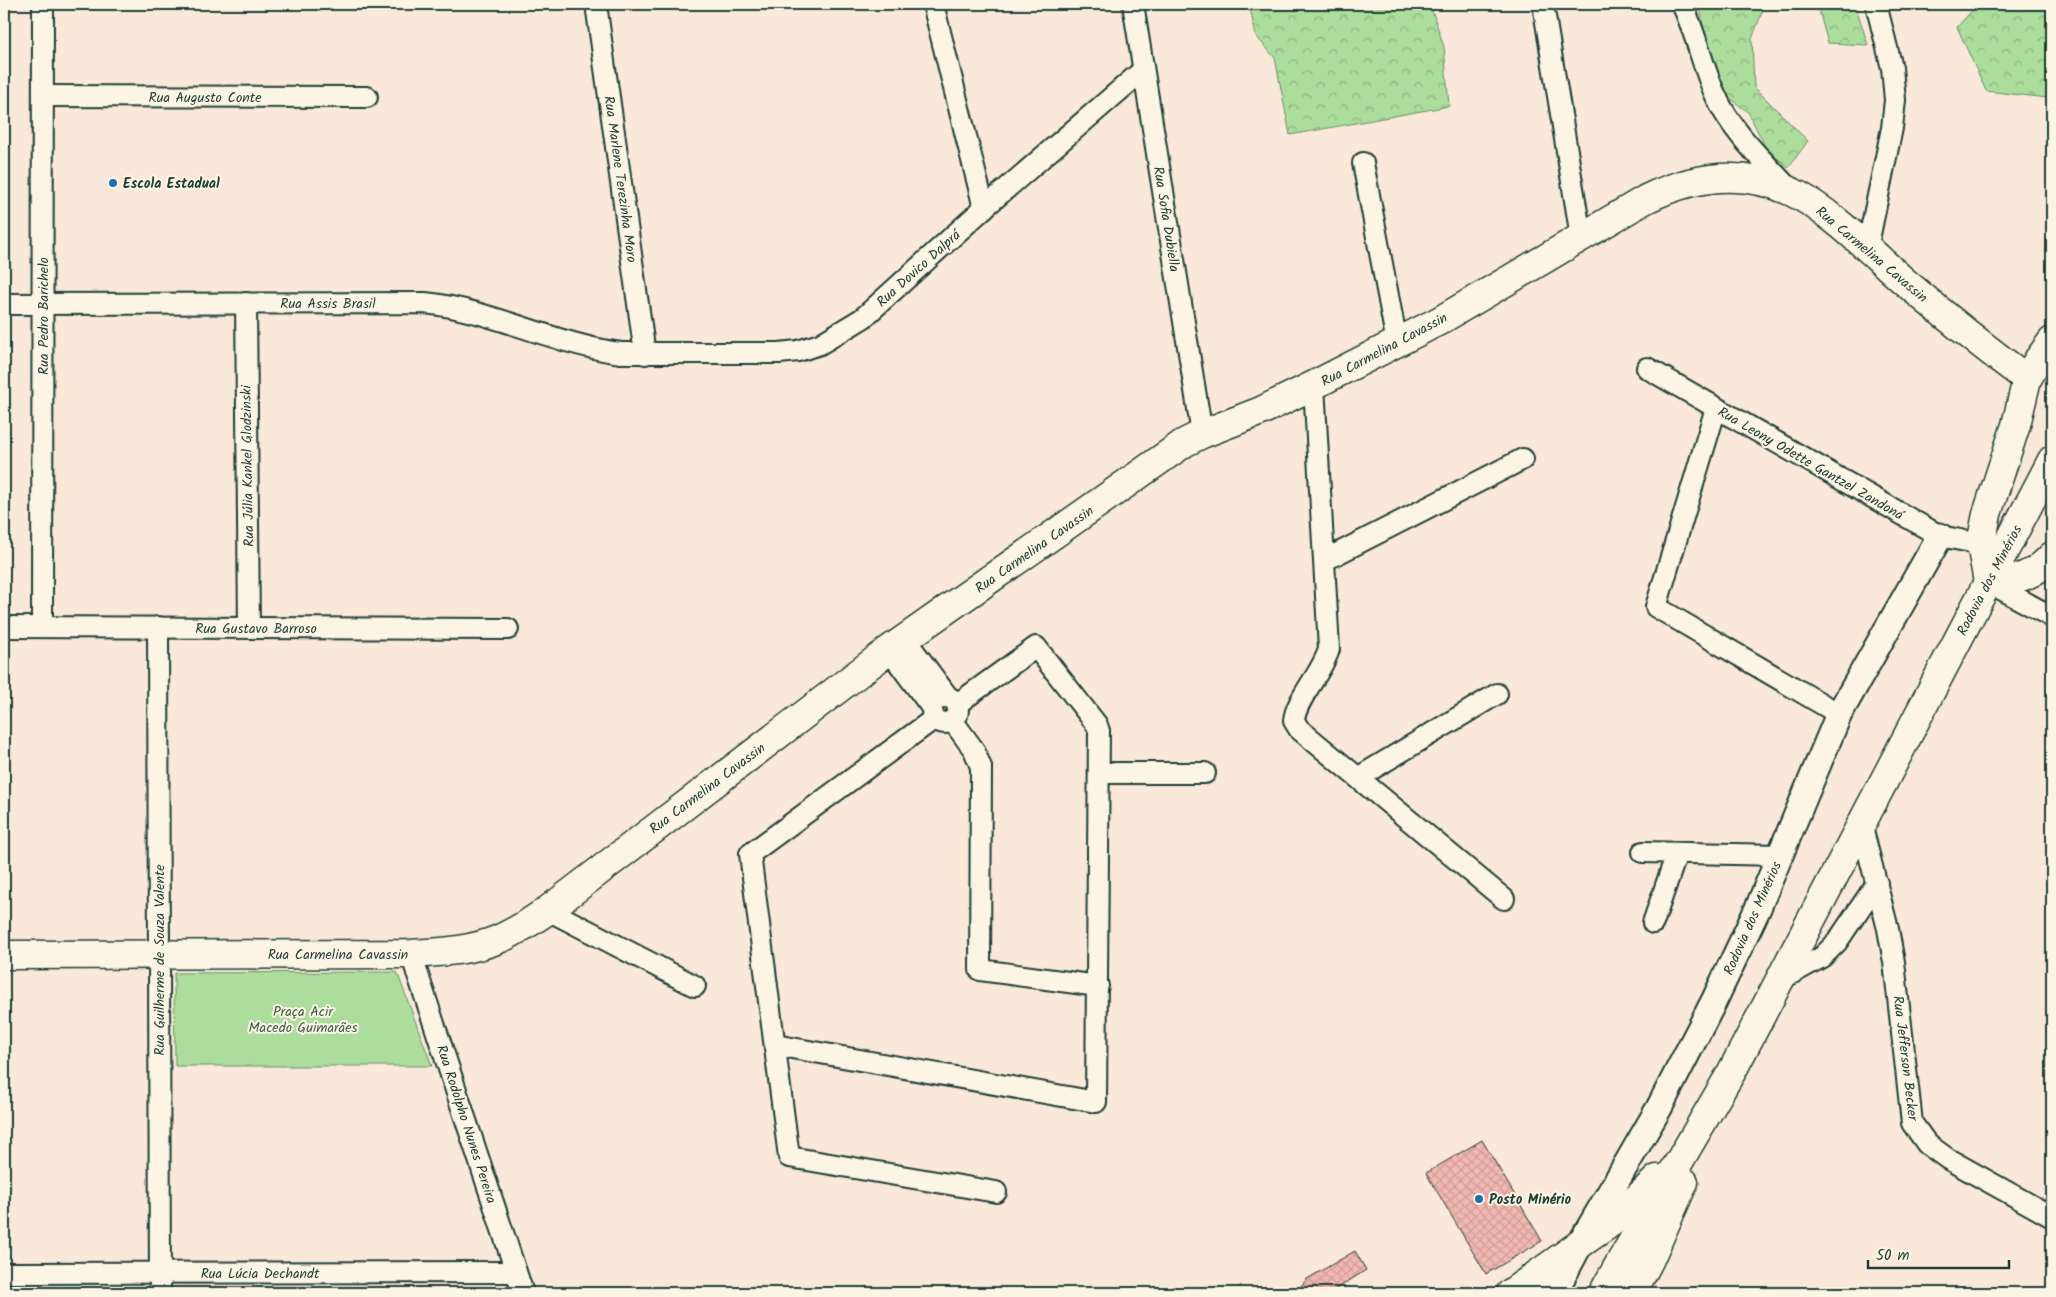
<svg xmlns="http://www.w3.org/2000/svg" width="2056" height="1297" font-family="Kalam,sans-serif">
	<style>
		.forest { fill: url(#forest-crowns); stroke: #668d68 }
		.green { fill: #acdd9d; stroke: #668d68 }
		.building { fill: url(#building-cross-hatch); stroke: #1f3d34 }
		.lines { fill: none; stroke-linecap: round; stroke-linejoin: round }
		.minor-casing { stroke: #1f3d34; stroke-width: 24 }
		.tertiary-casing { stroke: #1f3d34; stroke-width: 29 }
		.secondary-casing { stroke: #1f3d34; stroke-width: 31 }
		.primary-casing { stroke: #1f3d34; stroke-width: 31 }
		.minor { stroke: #fcf5e5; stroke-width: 20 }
		.tertiary { stroke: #fcf5e5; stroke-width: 25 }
		.secondary { stroke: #fcf5e5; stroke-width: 28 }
		.primary { stroke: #fcf5e5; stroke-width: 28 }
		.poi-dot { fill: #1f6fb2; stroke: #fcf5e5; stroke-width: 2 }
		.labels { text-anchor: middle; stroke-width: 4; stroke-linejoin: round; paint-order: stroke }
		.street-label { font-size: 14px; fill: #1f3d34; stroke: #fcf5e5 }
		.poi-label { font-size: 14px; font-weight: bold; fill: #1f3d34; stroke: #fcf5e5; text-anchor: start }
		.park-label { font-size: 14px; fill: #3b5d49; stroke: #fcf5e5 }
	</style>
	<defs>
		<pattern id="forest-crowns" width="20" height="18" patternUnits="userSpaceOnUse" patternTransform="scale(1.25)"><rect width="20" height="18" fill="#acdd9d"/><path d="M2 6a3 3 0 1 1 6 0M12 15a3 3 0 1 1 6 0" fill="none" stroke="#8bb481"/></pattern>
		<pattern id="building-cross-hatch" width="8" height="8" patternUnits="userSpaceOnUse" patternTransform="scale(1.25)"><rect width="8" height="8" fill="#f2b7b0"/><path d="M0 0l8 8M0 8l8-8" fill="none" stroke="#cf9e98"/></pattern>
	</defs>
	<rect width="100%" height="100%" fill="#fae9da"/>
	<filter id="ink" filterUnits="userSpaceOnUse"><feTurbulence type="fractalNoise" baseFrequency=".02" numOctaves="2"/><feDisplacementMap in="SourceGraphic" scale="10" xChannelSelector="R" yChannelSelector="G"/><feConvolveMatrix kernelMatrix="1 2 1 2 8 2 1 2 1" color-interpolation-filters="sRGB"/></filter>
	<g filter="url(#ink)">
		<g class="forest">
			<path d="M 1249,4 L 1430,4 L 1444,47 L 1449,106 L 1290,135 L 1275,58 L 1256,36 Z"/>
			<path d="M 1700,4 L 1765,4 L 1752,39 L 1754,87 L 1808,141 L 1788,168 L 1766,148 L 1748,112 L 1722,92 L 1707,57 Z"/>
			<path d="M 1817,4 L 1855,4 L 1868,45 L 1828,43 Z"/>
			<path d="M 1978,4 L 2052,4 L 2052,97 L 2047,98 L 1986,91 L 1957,27 Z"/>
		</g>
		<path class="green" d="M 397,972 L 432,1066 L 175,1066 L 174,973 Z"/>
		<g class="building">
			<path d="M 1482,1140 L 1542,1241 L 1486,1274 L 1426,1173 Z"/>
			<path d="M 1355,1251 L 1366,1270 L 1330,1293 L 1295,1293 L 1307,1279 Z"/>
		</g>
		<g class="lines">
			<defs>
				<g id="minor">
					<path d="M 596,4 L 645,354"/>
					<path d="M 933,4 L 984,208"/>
					<path d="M 1133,4 L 1202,434"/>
					<path d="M 1543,4 L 1581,237"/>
					<path d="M 1682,4 C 1696,33 1702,65 1715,94 C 1731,132 1764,161 1791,191"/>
					<path d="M 43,96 L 367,97"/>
					<path d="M 1363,163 L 1397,343"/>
					<path d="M 1867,249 L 1892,128 L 1895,100 L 1892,68 L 1876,4"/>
					<path d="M 246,303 L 249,628"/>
					<path d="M 4,304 L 425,303 C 492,310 553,344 621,353 L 779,353 L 798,351 L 820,344 L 863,318 L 984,208 L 1143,70"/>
					<path d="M 1647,368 L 1940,536 L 1981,544"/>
					<path d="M 1314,385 L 1329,649 C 1323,672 1295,700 1294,721 L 1299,729 L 1504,899"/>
					<path d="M 1716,408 L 1656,607 L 1839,714"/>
					<path d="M 1325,560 L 1523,459"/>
					<path d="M 1988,582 L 2052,617"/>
					<path d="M 4,627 L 508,629"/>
					<path d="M 42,627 L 43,4"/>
					<path d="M 158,627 L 160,1293"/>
					<path d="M 905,639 L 948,697"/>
					<path d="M 889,650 L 932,708"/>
					<circle cx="945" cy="710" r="13"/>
					<path d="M 935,718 L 750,854 L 789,1157 L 996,1192"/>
					<path d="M 952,720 L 974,750 L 981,767 L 980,970 L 1098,986"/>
					<path d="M 1100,773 L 1205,773"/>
					<path d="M 1359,777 L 1497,694"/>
					<path d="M 1862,827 L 1888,929 L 1894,962 L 1912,1123 L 1927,1144 L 1948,1159 L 2052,1217"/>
					<path d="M 1643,852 L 1780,855"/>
					<path d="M 548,910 L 695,986"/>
					<path d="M 1653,923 L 1677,853"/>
					<path d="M 411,954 L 523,1293"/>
					<path d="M 1780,980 L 1822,957 L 1837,942 L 1877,883"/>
					<path d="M 775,1045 L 1096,1102 L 1099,731 L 1097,725 L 1036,647 L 957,704"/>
					<path d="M 4,1273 L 516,1272"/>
				</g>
				<path id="tertiary" d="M 1554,1293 L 1580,1244 L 1659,1108 L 1714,1001 L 1758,908 L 1839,714 L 1940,536"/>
				<g id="secondary">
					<path d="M 4,955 L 411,954 C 441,952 471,951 499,939 C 516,932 533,920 548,910 L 889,650 L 1184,443 L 1202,434 L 1261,411 L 1314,385 L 1439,321 L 1646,199 C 1693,176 1743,169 1792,192 C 1830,210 1873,254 1905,282 C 1945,316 1985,348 2027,379"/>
					<path d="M 1511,1293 L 1580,1244"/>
				</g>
				<g id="primary">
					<path d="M 1988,582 L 1981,544 L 1987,514 L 2016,425 L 2027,379 L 2038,360 L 2052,341"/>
					<path d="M 1988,582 C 2017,579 2032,578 2052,556"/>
					<path d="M 1580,1244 L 1612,1222 L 1657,1179"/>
					<path d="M 1603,1293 L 1618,1266 L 1731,1073 L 2052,460"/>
					<path d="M 1632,1293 L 1649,1261 L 1684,1182"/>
				</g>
			</defs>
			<use href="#minor" class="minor-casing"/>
			<use href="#tertiary" class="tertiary-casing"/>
			<use href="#secondary" class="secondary-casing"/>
			<use href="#primary" class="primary-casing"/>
			<use href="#minor" class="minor"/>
			<use href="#tertiary" class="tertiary"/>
			<use href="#secondary" class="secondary"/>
			<use href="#primary" class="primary"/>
		</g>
	</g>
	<g class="poi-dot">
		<circle cx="113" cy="183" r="5"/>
		<circle cx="1479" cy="1199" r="5"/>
	</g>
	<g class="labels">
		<g class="street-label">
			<text x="205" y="102">Rua Augusto Conte</text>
			<text transform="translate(621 179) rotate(82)" y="5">Rua Marlene Terezinha Moro</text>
			<text transform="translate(1167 219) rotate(81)" y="5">Rua Sofia Dubiella</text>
			<text transform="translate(1872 254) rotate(40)" y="5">Rua Carmelina Cavassin</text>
			<text transform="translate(918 268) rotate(-42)" y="5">Rua Dovico Dalprá</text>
			<text x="328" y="308">Rua Assis Brasil</text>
			<text transform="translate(43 316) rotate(-90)" y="5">Rua Pedro Barichelo</text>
			<text transform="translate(1384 349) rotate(-28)" y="5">Rua Carmelina Cavassin</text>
			<text transform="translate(1811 463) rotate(30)" y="5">Rua Leony Odette Gantzel Zandoná</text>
			<text transform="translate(247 466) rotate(-91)" y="5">Rua Júlia Kankel Glodzinski</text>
			<text transform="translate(1034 549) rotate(-35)" y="5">Rua Carmelina Cavassin</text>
			<text transform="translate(1989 580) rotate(-62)" y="5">Rodovia dos Minérios</text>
			<text x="256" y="633">Rua Gustavo Barroso</text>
			<text transform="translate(707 788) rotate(-37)" y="5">Rua Carmelina Cavassin</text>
			<text transform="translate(1752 918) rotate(-66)" y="5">Rodovia dos Minérios</text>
			<text x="338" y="959">Rua Carmelina Cavassin</text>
			<text transform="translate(159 960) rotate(-90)" y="5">Rua Guilherme de Souza Valente</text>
			<text transform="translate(1906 1058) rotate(83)" y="5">Rua Jefferson Becker</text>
			<text transform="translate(467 1124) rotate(72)" y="5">Rua Rodolpho Nunes Pereira</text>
			<text x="260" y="1278">Rua Lúcia Dechandt</text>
		</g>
		<g class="poi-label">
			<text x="123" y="188">Escola Estadual</text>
			<text x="1489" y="1204">Posto Minério</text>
		</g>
		<g class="park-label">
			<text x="303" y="1016">Praça Acir<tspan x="303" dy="16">Macedo Guimarães</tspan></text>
		</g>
	</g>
	<rect width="2056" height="1297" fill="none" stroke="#fcf5e5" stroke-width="20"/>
	<rect x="10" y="10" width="2036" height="1277" fill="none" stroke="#1f3d34" stroke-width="2" filter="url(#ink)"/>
	<path d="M1868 1260v8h141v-8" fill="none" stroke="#1f3d34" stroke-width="2.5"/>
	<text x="1876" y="1260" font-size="15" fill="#1f3d34" stroke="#fcf5e5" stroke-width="4" paint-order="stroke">50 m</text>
</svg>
